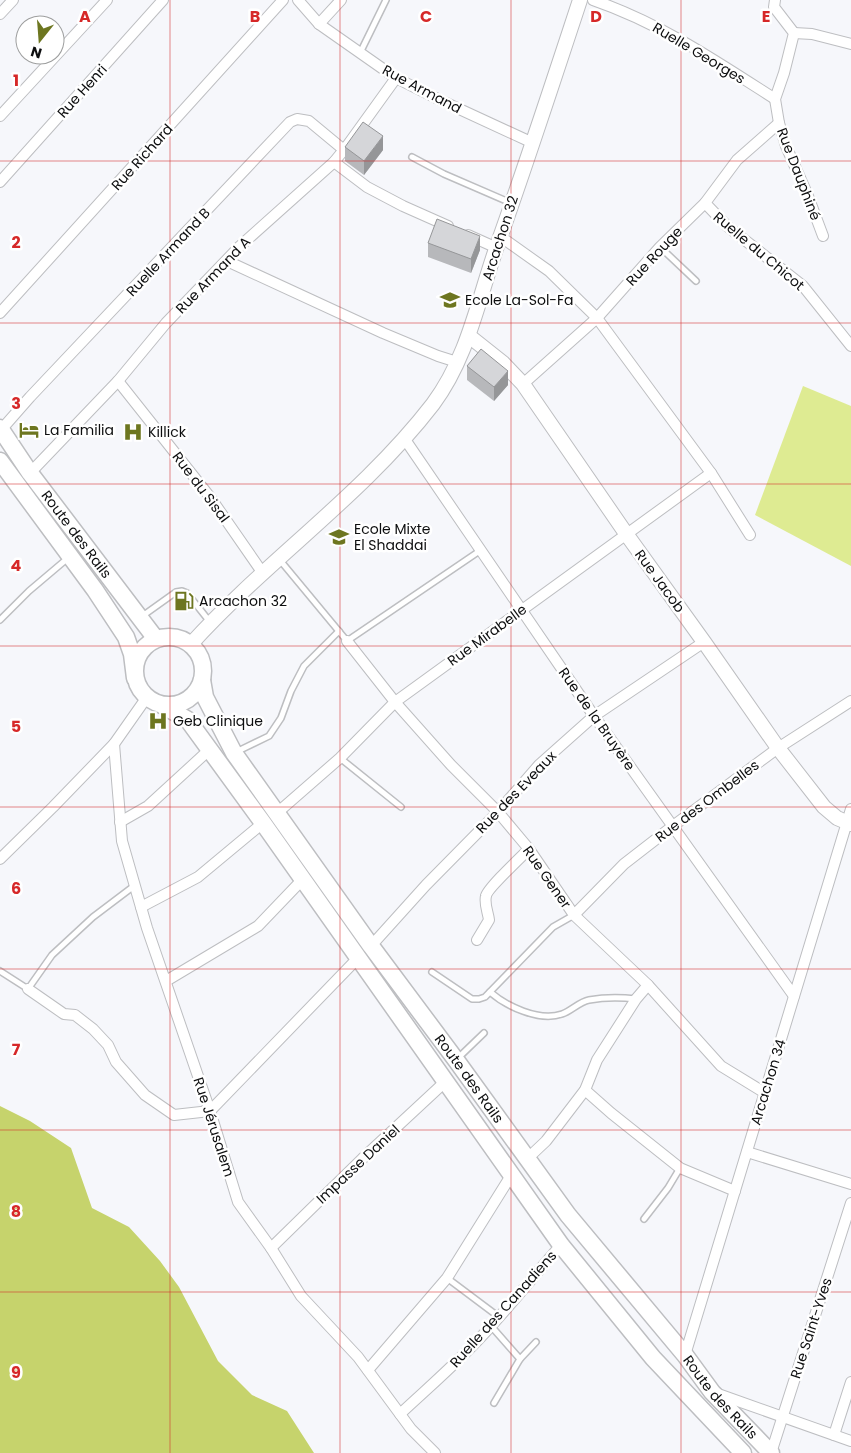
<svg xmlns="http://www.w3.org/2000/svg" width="851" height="1453" font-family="Poppins,sans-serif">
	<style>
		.green { fill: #deeb92 }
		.water { fill: #c6d36c }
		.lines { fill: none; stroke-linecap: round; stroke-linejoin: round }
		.lane-casing { stroke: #bdbec1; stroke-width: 8 }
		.street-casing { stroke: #bdbec1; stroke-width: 12 }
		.secondary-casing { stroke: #bdbec1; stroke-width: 16 }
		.primary-casing { stroke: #bdbec1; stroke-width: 19 }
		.lane { stroke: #fff; stroke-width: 5 }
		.street { stroke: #fff; stroke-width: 10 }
		.secondary { stroke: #fff; stroke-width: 14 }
		.primary { stroke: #fff; stroke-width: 16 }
		.wall { fill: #b7b8bb }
		.shaded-wall { fill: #959698 }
		.building { fill: #d5d6d9; stroke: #959698 }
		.grid { fill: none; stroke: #d62828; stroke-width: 1; stroke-opacity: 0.55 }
		.labels { text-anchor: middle; stroke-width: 5; stroke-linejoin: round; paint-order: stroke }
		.street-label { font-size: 14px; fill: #0d0e0f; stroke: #fff }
		.poi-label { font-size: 14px; fill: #0d0e0f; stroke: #fff; text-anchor: start }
		.grid-label { font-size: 16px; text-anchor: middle; font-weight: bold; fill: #d62828; stroke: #fff; stroke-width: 5; stroke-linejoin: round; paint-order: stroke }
	</style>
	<rect width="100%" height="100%" fill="#f6f7fb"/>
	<path class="green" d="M 803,386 L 851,406 L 851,566 L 755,515 Z"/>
	<path class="water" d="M 0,1106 L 30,1121 L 71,1148 L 92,1208 L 129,1227 L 160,1261 L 179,1287 L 218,1361 L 252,1395 L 287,1411 L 314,1453 L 0,1453 Z"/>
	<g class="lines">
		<defs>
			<g id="lane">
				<path d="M 360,53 L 386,0"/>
				<path d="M 412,157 L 444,174 L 511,203"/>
				<path d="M 660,247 L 696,281"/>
				<path d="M 279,559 L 347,641 L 481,550"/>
				<path d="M 141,617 L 176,592 L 182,591 L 187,593 L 210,622"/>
				<path d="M 0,620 L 29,591 L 68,558"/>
				<path d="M 236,752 L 269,736 L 281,718 L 291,691 L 304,666 L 339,631"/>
				<path d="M 340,758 L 401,807"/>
				<path d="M 0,971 L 28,989 L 52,955 L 93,917 L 134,886"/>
				<path d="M 432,972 L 472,999 L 479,999 L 485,997 L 553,927 L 574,915"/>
				<path d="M 490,992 C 506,1006 539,1022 562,1014 C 571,1011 579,1002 589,1000 C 605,997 620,997 636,999"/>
				<path d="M 457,1059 L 484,1033"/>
				<path d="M 644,1219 L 668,1188 L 680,1168"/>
				<path d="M 447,1278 L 499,1317"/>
				<path d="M 491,1326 L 520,1359 L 494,1403"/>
				<path d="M 520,1359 L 536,1342"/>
			</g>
			<g id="street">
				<path d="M 298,0 L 319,24 L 396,78 L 442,101 L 533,143"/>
				<path d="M 593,0 C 660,23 716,61 775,99"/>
				<path d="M 775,0 L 774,7 L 794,33 L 784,73 L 775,99 L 779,123 L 786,146 L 808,196 L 823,236"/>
				<path d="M 0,14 L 13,0"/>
				<path d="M 319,24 L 341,0"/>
				<path d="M 794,33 L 812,34 L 851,44"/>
				<path d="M 0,116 L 107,0"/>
				<path d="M 334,162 L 367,187 L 403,206 L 448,226"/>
				<path d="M 0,182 L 163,0"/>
				<path d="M 705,203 L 727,226 L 803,286 L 851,346"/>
				<path d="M 468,235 L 497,248"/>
				<path d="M 501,237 L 549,271 L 597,318 L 711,473 L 750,535"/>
				<path d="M 227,261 L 383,333 L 438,356 L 457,362"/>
				<path d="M 0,313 L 283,0"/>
				<path d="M 118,381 L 210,497 L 262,572"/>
				<path d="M 523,384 L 597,318 L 660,247 L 705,203 L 737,160 L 779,123"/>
				<path d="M 1,430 L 30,397 L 290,122 L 297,119 L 309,121 L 344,150"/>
				<path d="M 404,438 L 594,716 L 794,996"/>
				<path d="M 30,473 L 118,381 L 166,323 L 239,247 L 334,162 L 347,146 L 396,78"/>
				<path d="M 347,641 L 395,702 L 451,765 L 498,812 L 529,849 L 574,915 L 648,985 L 721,1066 L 765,1093"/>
				<path d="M 114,744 L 122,841 L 147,928 L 210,1111 L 238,1202 L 271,1248 L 301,1296 L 358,1357 L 411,1429 L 435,1453"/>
				<path d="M 277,813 L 340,758 L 395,702 L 711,473"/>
				<path d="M 120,822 L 148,806 L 209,750"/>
				<path d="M 0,859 L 53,807 L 114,744 L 147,697"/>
				<path d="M 141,907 L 198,877 L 263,823"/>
				<path d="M 574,915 L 624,864 L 673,826 L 778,748 L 851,701"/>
				<path d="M 477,940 L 489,920 C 488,912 484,904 486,896 C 487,889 521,857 529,849"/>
				<path d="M 371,946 L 426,885 L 498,812 L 539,765 L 594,716 L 704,642"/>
				<path d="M 166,981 L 258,926 L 303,879"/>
				<path d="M 28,989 L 64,1014 L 75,1015 L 93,1029 L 108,1045 L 116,1062 L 145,1095 L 174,1115 L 210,1111 L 358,958"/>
				<path d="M 585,1090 L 611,1113 L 680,1168 L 735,1191"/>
				<path d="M 747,1152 L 851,1184"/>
				<path d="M 528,1158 L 546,1141 L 585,1090 L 597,1060 L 636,999 L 648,985"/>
				<path d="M 271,1248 L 362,1159 L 446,1081"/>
				<path d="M 685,1355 L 851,809"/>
				<path d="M 368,1370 L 447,1278 L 512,1174"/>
				<path d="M 718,1394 L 851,1441"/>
				<path d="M 400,1414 C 431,1385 463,1358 491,1326 C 515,1300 537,1272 561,1245"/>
				<path d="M 834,1435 L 851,1382"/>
				<path d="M 771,1453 L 851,1203"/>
			</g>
			<g id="secondary">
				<path d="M 469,336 L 503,363 L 523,384 L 627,535 L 704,642 L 778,748 L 824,807 L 837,818 L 851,824"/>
				<path d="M 191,644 C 267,560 363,495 433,404 C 468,357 478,300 497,246 C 526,165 553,82 580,0"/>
			</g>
			<g id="primary">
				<path id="s1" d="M 0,428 L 30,473 L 156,639"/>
				<path d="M 0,461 L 95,590 L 126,637 L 132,654 L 135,678"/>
				<circle cx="169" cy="671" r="34"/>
				<path id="s2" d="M 202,680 L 205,697 L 234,753 L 371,946 L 456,1060 L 568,1215 L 685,1355 L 712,1392 L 771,1453"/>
				<path d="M 162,705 L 188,720 L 263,823 L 561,1245 L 653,1358 L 743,1453"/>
			</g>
		</defs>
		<use href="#lane" class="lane-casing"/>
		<use href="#street" class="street-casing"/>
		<use href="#secondary" class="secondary-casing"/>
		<use href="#primary" class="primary-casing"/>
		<use href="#lane" class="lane"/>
		<use href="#street" class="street"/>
		<use href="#secondary" class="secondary"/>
		<use href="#primary" class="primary"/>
	</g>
	<g class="wall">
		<path d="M 345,147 L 383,150 L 364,175 L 345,161 Z"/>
		<path d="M 428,243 L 480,250 L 471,273 L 428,257 Z"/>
		<path d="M 467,366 L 508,385 L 494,401 L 467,380 Z"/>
	</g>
	<g class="shaded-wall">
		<path d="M 383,136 L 383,150 L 364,175 L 364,161 Z"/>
		<path d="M 480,236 L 480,250 L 471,273 L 471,259 Z"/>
		<path d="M 508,371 L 508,385 L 494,401 L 494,387 Z"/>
	</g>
	<g class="building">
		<path d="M 363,122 L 383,136 L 364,161 L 345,147 Z"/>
		<path d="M 437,219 L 480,236 L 471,259 L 428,243 Z"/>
		<path d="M 481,349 L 508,371 L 494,387 L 467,366 Z"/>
	</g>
	<path class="grid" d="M 170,0 L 170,1453M 340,0 L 340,1453M 511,0 L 511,1453M 681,0 L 681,1453M 0,161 L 851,161M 0,323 L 851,323M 0,484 L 851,484M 0,646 L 851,646M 0,807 L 851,807M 0,969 L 851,969M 0,1130 L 851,1130M 0,1292 L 851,1292"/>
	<defs>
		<symbol id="school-bare" viewBox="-9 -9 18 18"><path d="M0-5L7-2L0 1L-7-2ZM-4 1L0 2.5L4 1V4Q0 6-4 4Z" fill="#6d7620" stroke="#fff" stroke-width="2.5" paint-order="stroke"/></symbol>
		<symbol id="hotel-bare" viewBox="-9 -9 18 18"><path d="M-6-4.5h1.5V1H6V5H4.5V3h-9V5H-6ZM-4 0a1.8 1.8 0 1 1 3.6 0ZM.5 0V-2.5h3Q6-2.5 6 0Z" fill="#6d7620" stroke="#fff" stroke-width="2.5" paint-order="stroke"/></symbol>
		<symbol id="hospital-bare" viewBox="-9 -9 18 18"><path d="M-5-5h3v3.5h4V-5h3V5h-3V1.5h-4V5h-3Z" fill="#6d7620" stroke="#fff" stroke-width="2.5" paint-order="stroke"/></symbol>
		<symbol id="fuel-bare" viewBox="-9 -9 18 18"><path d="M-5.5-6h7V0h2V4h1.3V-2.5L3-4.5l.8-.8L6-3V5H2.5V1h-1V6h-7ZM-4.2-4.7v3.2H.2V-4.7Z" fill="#6d7620" stroke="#fff" stroke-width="2.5" paint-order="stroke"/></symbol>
	</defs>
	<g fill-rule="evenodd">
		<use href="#school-bare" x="436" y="286" width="28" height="28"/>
		<use href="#hotel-bare" x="15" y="416" width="28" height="28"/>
		<use href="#hospital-bare" x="119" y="418" width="28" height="28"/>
		<use href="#school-bare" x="325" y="523" width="28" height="28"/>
		<use href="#fuel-bare" x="170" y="587" width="28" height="28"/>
		<use href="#hospital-bare" x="144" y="707" width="28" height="28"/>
	</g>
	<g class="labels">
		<g class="street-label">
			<text transform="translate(699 53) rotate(31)" y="5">Ruelle Georges</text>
			<text transform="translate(422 89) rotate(28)" y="5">Rue Armand</text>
			<text transform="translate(82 91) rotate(-48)" y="5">Rue Henri</text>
			<text transform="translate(142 157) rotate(-48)" y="5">Rue Richard</text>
			<text transform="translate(799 174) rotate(69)" y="5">Rue Dauphiné</text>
			<text transform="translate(500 238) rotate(-72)" y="5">Arcachon 32</text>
			<text transform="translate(759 251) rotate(40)" y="5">Ruelle du Chicot</text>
			<text transform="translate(168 252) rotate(-47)" y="5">Ruelle Armand B</text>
			<text transform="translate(654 256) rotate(-47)" y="5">Rue Rouge</text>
			<text transform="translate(213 275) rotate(-46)" y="5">Rue Armand A</text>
			<text transform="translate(201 487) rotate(53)" y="5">Rue du Sisal</text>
			<text dy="5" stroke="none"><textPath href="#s1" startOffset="131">Route des Rails</textPath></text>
			<text transform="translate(660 581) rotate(54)" y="5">Rue Jacob</text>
			<text transform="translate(487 635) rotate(-36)" y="5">Rue Mirabelle</text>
			<text transform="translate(597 719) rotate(55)" y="5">Rue de la Bruyère</text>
			<text transform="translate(516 792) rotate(-46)" y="5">Rue des Eveaux</text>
			<text transform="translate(707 801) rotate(-37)" y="5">Rue des Ombelles</text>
			<text transform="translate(547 877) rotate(55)" y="5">Rue Gener</text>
			<text dy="5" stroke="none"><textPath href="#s2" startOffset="482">Route des Rails</textPath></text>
			<text transform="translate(768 1082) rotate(-73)" y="5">Arcachon 34</text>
			<text transform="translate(214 1127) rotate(72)" y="5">Rue Jérusalem</text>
			<text transform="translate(358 1164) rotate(-43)" y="5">Impasse Daniel</text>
			<text transform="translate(503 1309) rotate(-48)" y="5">Ruelle des Canadiens</text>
			<text transform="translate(811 1328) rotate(-72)" y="5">Rue Saint-Yves</text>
			<text dy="5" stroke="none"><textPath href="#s2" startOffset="888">Route des Rails</textPath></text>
		</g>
		<g class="poi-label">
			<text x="465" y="305">Ecole La-Sol-Fa</text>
			<text x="44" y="435">La Familia</text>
			<text x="148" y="437">Killick</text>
			<text x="354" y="534">Ecole Mixte<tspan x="354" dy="16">El Shaddai</tspan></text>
			<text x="199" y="606">Arcachon 32</text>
			<text x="173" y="726">Geb Clinique</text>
		</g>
	</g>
	<g class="grid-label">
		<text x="85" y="22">A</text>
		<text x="255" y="22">B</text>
		<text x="426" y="22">C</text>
		<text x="596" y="22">D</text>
		<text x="766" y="22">E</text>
		<text x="16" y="86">1</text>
		<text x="16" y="248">2</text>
		<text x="16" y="409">3</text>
		<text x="16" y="571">4</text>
		<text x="16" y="732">5</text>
		<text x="16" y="894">6</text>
		<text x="16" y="1055">7</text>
		<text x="16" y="1217">8</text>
		<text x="16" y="1378">9</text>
	</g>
	<g transform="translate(40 40) rotate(197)"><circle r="24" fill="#ffffff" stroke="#9e9f9f"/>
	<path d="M0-4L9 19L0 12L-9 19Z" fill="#6d7620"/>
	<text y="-8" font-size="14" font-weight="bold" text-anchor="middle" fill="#0d0e0f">N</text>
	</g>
</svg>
